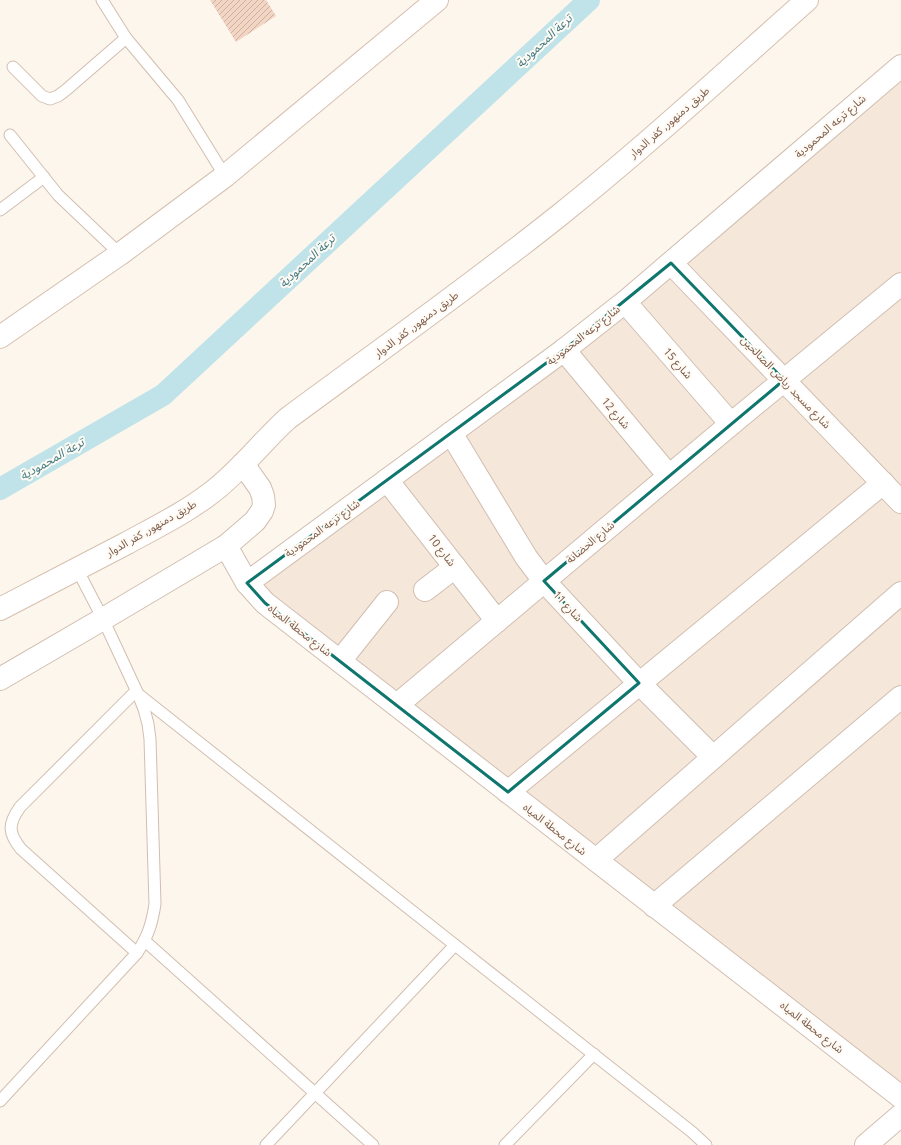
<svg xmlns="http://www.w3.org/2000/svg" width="901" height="1145" font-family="'Noto Sans','Noto Sans Arabic',sans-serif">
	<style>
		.residential { fill: #f5e8da }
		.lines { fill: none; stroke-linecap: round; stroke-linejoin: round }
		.canal { stroke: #bfe3e8; stroke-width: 22 }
		.building { fill: url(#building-hatch) }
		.service-casing { stroke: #d1beb0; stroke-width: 13 }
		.minor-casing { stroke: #d1beb0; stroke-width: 24 }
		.secondary-casing { stroke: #d6c0b0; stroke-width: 24 }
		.service { stroke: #fff; stroke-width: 11 }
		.minor { stroke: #fff; stroke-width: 22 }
		.secondary { stroke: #fff; stroke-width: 22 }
		.marked { fill: none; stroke: #0f766e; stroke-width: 3; stroke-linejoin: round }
		.labels { text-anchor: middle; stroke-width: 4; stroke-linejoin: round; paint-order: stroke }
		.street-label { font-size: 11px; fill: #7a5c4d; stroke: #fffaf3 }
		.water-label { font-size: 12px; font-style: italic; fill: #437c86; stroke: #fffaf3 }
	</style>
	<defs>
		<pattern id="building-hatch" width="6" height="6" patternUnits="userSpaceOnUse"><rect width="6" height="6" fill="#f3d5c3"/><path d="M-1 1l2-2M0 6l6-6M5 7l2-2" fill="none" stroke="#cab0a1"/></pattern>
	</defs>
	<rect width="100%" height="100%" fill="#fdf6ec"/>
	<path class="residential" d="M 901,61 L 901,1089 L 271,594 L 252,571 L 659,269 Z"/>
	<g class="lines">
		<path class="canal" d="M 0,489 L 163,395 L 589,0"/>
	</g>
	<path class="building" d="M 210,0 L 266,0 L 276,16 L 236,42 Z"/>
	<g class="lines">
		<defs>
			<g id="service">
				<path d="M 102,0 L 126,38 L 178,100 L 225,176"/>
				<path d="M 13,67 L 42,96 L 50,99 L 58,96 L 66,90 L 126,38"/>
				<path d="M 10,135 L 58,195 L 120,254"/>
				<path d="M 0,210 L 44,177"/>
				<path d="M 136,691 L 20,807 C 8,824 8,833 21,849 L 137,953"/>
				<path d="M 138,694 L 455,945 L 692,1132 L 706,1145"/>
				<path d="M 145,941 L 373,1145"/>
				<path d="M 0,1101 L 137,953 C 148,936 152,924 155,904 L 150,739 L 148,724 L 144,709 L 138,694 L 103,619 L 77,569"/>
				<path d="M 266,1145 L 455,945"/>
				<path d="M 505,1145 L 594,1054"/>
			</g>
			<g id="minor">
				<path d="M 671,263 L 901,502"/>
				<path d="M 625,302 L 731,424"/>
				<path d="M 564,350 L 669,476"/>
				<path d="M 451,433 L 526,557 L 544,581 L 639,683 L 713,757"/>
				<path d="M 387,480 L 497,621"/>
				<path d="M 226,546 L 247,583 L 265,603 L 901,1097"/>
				<path d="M 247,583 L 564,350 L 625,302 L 901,66"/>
				<path d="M 425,590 L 455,567"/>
				<path d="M 340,661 L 387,602"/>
				<path d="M 0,679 L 103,619 L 226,546 L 255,521 L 262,511 L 264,505 L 263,496 L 260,488 L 243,464"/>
				<path d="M 397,705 L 731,424 L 901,284"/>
				<path d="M 508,792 L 883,483"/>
				<path d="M 596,860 L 901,593"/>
				<path d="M 654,906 L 901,697"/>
				<path d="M 866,1145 L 901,1115"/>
			</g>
			<g id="secondary">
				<path d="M 0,337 L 120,254 L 225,176 L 437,0"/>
				<path d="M 0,609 C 42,587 85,565 127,543 C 156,527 185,513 211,493 C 239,472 261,443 287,419 C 379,351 472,285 561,214 C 646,146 726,72 807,0"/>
			</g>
		</defs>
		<use href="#service" class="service-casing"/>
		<use href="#minor" class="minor-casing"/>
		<use href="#secondary" class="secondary-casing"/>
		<use href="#service" class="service"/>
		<use href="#minor" class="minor"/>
		<use href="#secondary" class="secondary"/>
	</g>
	<path class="marked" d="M 671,263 L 784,380 L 544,581 L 639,683 L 508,792 L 265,603 L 247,583 L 564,350 Z"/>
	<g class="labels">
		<g class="street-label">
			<text transform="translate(669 122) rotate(-41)" y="4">طريق دمنهور, كفر الدوار</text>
			<text transform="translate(830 126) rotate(-41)" y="4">شارع ترعه المحمودية</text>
			<text transform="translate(416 324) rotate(-37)" y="4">طريق دمنهور, كفر الدوار</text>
			<text transform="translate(583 335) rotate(-38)" y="4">شارع ترعه المحمودية</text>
			<text transform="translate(678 363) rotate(49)" y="4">شارع 15</text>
			<text transform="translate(786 382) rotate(46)" y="4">شارع مسجد رياض الصالحين</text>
			<text transform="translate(616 413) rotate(50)" y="4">شارع 12</text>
			<text transform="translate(151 528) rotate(-30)" y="4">طريق دمنهور, كفر الدوار</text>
			<text transform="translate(322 528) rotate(-36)" y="4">شارع ترعه المحمودية</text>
			<text transform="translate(590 542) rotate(-40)" y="4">شارع الحضانة</text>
			<text transform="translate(442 550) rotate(52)" y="4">شارع 10</text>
			<text transform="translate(568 606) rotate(47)" y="4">شارع 11</text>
			<text transform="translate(300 630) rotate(38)" y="4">شارع محطة المياه</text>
			<text transform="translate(555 829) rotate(38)" y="4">شارع محطة المياه</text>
			<text transform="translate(812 1027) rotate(38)" y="4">شارع محطة المياه</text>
		</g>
		<g class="water-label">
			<text transform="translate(544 41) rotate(-43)" y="4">ترعة المحمودية</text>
			<text transform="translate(307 261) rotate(-43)" y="4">ترعة المحمودية</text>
			<text transform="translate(52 459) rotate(-30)" y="4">ترعة المحمودية</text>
		</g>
	</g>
</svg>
